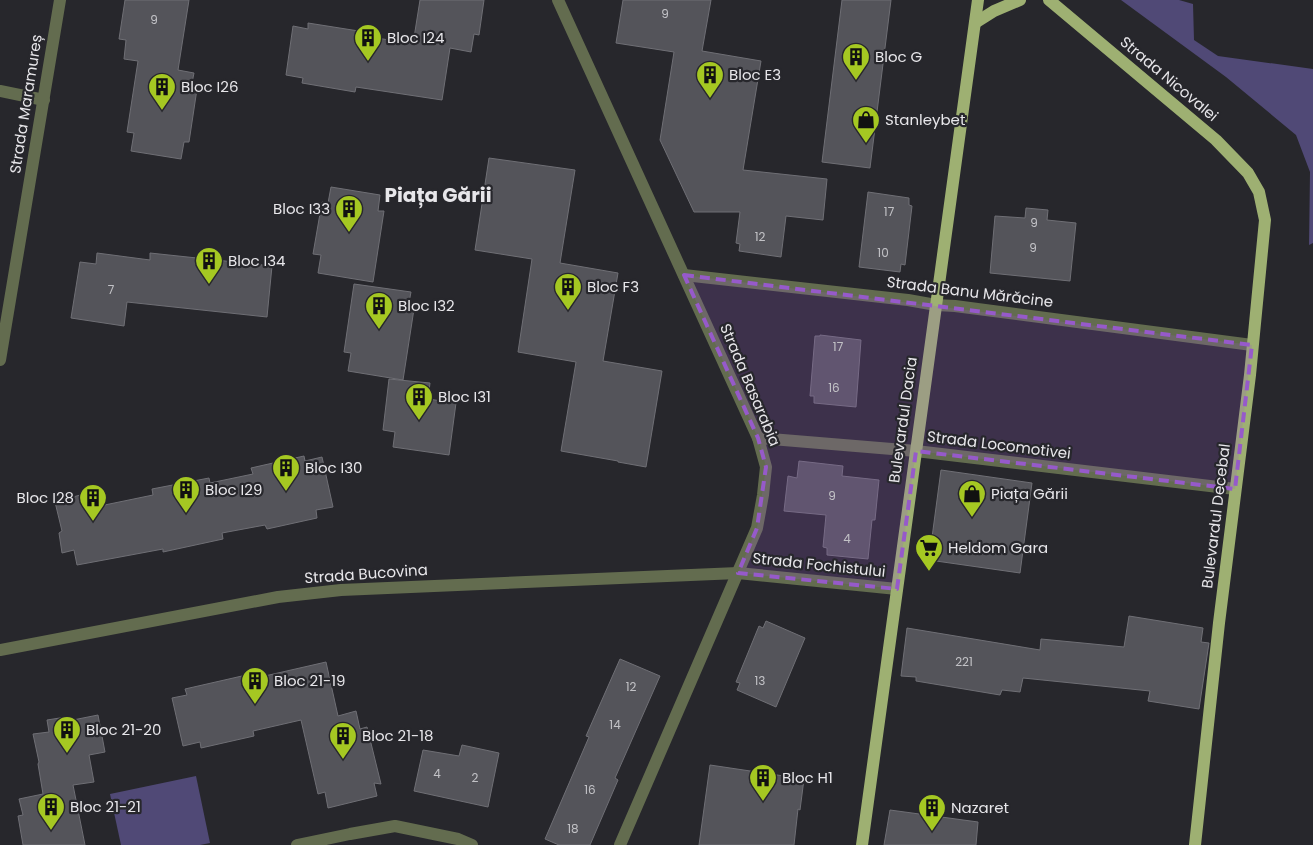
<svg xmlns="http://www.w3.org/2000/svg" width="1313" height="845" font-family="Poppins,sans-serif">
	<style>
		.green { fill: #504976 }
		.building { fill: #54545a; stroke: #6f6f75 }
		.lines { fill: none; stroke-linecap: round; stroke-linejoin: round }
		.minor { stroke: #636c4f; stroke-width: 12 }
		.major { stroke: #9eb072; stroke-width: 12 }
		.marked { fill: #965aca; fill-opacity: 0.2; stroke: #965aca; stroke-width: 4; stroke-dasharray: 10 6; stroke-linejoin: round }
		.labels { text-anchor: middle; stroke-width: 4.5; stroke-linejoin: round; paint-order: stroke }
		.number-label { font-size: 12px; fill: #c2c2c6 }
		.poi-label { font-size: 15px; fill: #e7e6ea; stroke: #27272c; text-anchor: start }
		.street-label { font-size: 15px; fill: #e7e6ea; stroke: #27272c }
		.district-label { font-size: 20px; font-weight: bold; fill: #e7e6ea; stroke: #27272c }
	</style>
	<rect width="100%" height="100%" fill="#27272c"/>
	<g class="green">
		<path d="M 1121,0 L 1179,0 L 1193,4 L 1194,40 L 1218,56 L 1313,69 L 1313,243 L 1309,245 L 1310,172 L 1296,135 L 1226,77 Z"/>
		<path d="M 196,776 L 210,843 L 200,845 L 121,845 L 110,794 Z"/>
	</g>
	<g class="building">
		<path d="M 125,0 L 189,0 L 178,70 L 194,73 L 191,88 L 197,89 L 189,142 L 184,142 L 181,159 L 131,151 L 134,133 L 127,132 L 138,61 L 124,59 L 126,40 L 119,39 Z"/>
		<path d="M 420,0 L 484,0 L 479,35 L 474,34 L 471,52 L 450,48 L 442,100 L 356,87 L 355,92 L 302,83 L 303,78 L 286,75 L 293,26 L 308,29 L 308,23 L 365,32 L 365,36 L 413,44 Z"/>
		<path d="M 623,0 L 711,0 L 702,51 L 761,61 L 743,170 L 827,179 L 823,220 L 786,216 L 781,257 L 739,251 L 740,244 L 736,243 L 740,212 L 694,212 L 660,140 L 674,52 L 616,43 Z"/>
		<path d="M 842,0 L 891,0 L 870,168 L 822,162 Z"/>
		<path d="M 489,158 L 575,170 L 560,263 L 618,273 L 603,361 L 662,371 L 646,467 L 618,462 L 618,461 L 561,451 L 576,362 L 518,352 L 532,259 L 475,250 Z"/>
		<path d="M 331,187 L 380,195 L 378,211 L 384,211 L 373,282 L 318,273 L 321,255 L 313,254 L 322,202 L 328,203 Z"/>
		<path d="M 868,192 L 909,198 L 909,205 L 912,206 L 905,265 L 901,264 L 900,272 L 859,267 Z"/>
		<path d="M 1026,208 L 1048,210 L 1047,220 L 1076,223 L 1070,281 L 990,273 L 995,216 L 1025,218 Z"/>
		<path d="M 97,253 L 150,260 L 150,253 L 272,266 L 267,317 L 127,302 L 124,326 L 71,318 L 80,262 L 96,264 Z"/>
		<path d="M 354,284 L 411,292 L 408,308 L 414,309 L 403,380 L 348,371 L 351,353 L 344,352 Z"/>
		<path d="M 820,335 L 861,340 L 856,407 L 814,403 L 814,396 L 810,396 L 815,336 L 820,336 Z"/>
		<path d="M 389,379 L 430,383 L 428,399 L 456,403 L 449,455 L 393,447 L 395,432 L 383,430 Z"/>
		<path d="M 304,456 L 305,461 L 322,457 L 333,507 L 316,510 L 317,518 L 267,529 L 265,525 L 222,533 L 223,539 L 163,552 L 163,549 L 77,565 L 74,550 L 62,553 L 59,533 L 62,531 L 55,502 L 91,492 L 95,507 L 153,495 L 152,489 L 209,478 L 210,483 L 253,474 L 251,468 Z"/>
		<path d="M 799,461 L 843,466 L 842,476 L 879,480 L 875,520 L 872,520 L 868,559 L 827,555 L 827,548 L 823,547 L 826,515 L 784,511 L 788,476 L 797,478 Z"/>
		<path d="M 941,470 L 1032,483 L 1020,573 L 929,560 Z"/>
		<path d="M 1129,616 L 1203,628 L 1201,642 L 1209,643 L 1199,709 L 1148,701 L 1150,691 L 1023,678 L 1020,692 L 1002,690 L 1000,695 L 916,681 L 916,677 L 901,676 L 907,628 L 1040,650 L 1041,639 L 1124,647 Z"/>
		<path d="M 766,621 L 805,638 L 776,707 L 737,690 L 740,683 L 736,682 L 759,626 L 763,628 Z"/>
		<path d="M 620,659 L 660,676 L 615,778 L 618,780 L 590,845 L 559,845 L 545,839 L 589,737 L 586,736 Z"/>
		<path d="M 326,662 L 338,716 L 356,711 L 360,729 L 367,727 L 381,784 L 374,783 L 377,796 L 328,808 L 325,792 L 318,794 L 301,720 L 253,731 L 254,736 L 201,748 L 200,742 L 183,746 L 172,698 L 187,695 L 185,689 L 242,676 L 243,681 Z"/>
		<path d="M 98,715 L 105,752 L 89,755 L 94,782 L 73,785 L 85,845 L 23,845 L 18,816 L 23,815 L 19,799 L 43,794 L 38,764 L 39,762 L 33,734 L 49,732 L 47,720 L 66,717 L 68,721 Z"/>
		<path d="M 462,745 L 499,753 L 488,807 L 414,791 L 423,750 L 459,756 Z"/>
		<path d="M 710,765 L 804,779 L 800,810 L 798,809 L 794,845 L 699,845 Z"/>
		<path d="M 890,810 L 978,822 L 976,845 L 884,845 Z"/>
	</g>
	<g class="lines">
		<g class="minor">
			<path d="M 558,0 L 758,438 L 766,467 L 763,495 L 757,528 L 620,845"/>
			<path d="M 0,91 L 44,100"/>
			<path d="M 684,275 L 908,300 L 936,305 L 955,306 L 1252,345"/>
			<path d="M 0,360 L 60,0"/>
			<path d="M 758,438 L 916,451 L 1235,489"/>
			<path d="M 0,650 L 278,597 L 341,590 L 738,573 L 897,589"/>
			<path d="M 297,845 L 350,834 L 395,826 L 458,839 L 472,845"/>
		</g>
		<g class="major">
			<path d="M 1049,0 L 1216,140 L 1248,173 L 1259,192 L 1265,220 L 1250,375 L 1219,623 L 1195,845"/>
			<path d="M 975,23 L 994,11 L 1020,0"/>
			<path d="M 862,845 L 978,0"/>
		</g>
	</g>
	<path class="marked" d="M 684,275 L 1252,345 L 1235,489 L 916,451 L 897,589 L 738,573 L 757,528 L 766,467 L 758,438 Z"/>
	<defs>
		<symbol id="building-pin" viewBox="-11 -11 22 30"><path d="M0 17L-7.5 6A9.5 9.5 0 1 1 7.5 6Z" fill="#a5c822" stroke="#27272c"/><path d="M-4-6H4V6H1V3H-1V6H-4ZM-2.5-4.3h1.7v1.8h-1.7ZM.8-4.3h1.7v1.8H.8ZM-2.5-1h1.7V.8h-1.7ZM.8-1h1.7V.8H.8Z" fill="#111"/></symbol>
		<symbol id="shop-pin" viewBox="-11 -11 22 30"><path d="M0 17L-7.5 6A9.5 9.5 0 1 1 7.5 6Z" fill="#a5c822" stroke="#27272c"/><path d="M-5-2.5h2.3a2.7 3.5 0 0 1 5.4 0H5L5.5 6h-11ZM-1.5-2.5h3a1.5 2.3 0 0 0-3 0Z" fill="#111"/></symbol>
		<symbol id="supermarket-pin" viewBox="-11 -11 22 30"><path d="M0 17L-7.5 6A9.5 9.5 0 1 1 7.5 6Z" fill="#a5c822" stroke="#27272c"/><path d="M-6-5.5h2.5l.6 2H6L4.5 2H-2.5L-4.4-4H-6ZM-1.5 3.2a1.3 1.3 0 1 0 .1 0ZM3 3.2a1.3 1.3 0 1 0 .1 0Z" fill="#111"/></symbol>
	</defs>
	<g fill-rule="evenodd">
		<use href="#building-pin" x="352" y="22" width="32" height="43"/>
		<use href="#building-pin" x="840" y="41" width="32" height="43"/>
		<use href="#building-pin" x="694" y="59" width="32" height="43"/>
		<use href="#building-pin" x="146" y="71" width="32" height="43"/>
		<use href="#shop-pin" x="850" y="104" width="32" height="43"/>
		<use href="#building-pin" x="333" y="193" width="32" height="43"/>
		<use href="#building-pin" x="193" y="245" width="32" height="43"/>
		<use href="#building-pin" x="552" y="271" width="32" height="43"/>
		<use href="#building-pin" x="363" y="290" width="32" height="43"/>
		<use href="#building-pin" x="403" y="381" width="32" height="43"/>
		<use href="#building-pin" x="270" y="452" width="32" height="43"/>
		<use href="#building-pin" x="170" y="474" width="32" height="43"/>
		<use href="#shop-pin" x="956" y="478" width="32" height="43"/>
		<use href="#building-pin" x="77" y="482" width="32" height="43"/>
		<use href="#supermarket-pin" x="913" y="532" width="32" height="43"/>
		<use href="#building-pin" x="239" y="665" width="32" height="43"/>
		<use href="#building-pin" x="51" y="714" width="32" height="43"/>
		<use href="#building-pin" x="327" y="720" width="32" height="43"/>
		<use href="#building-pin" x="747" y="762" width="32" height="43"/>
		<use href="#building-pin" x="35" y="791" width="32" height="43"/>
		<use href="#building-pin" x="916" y="792" width="32" height="43"/>
	</g>
	<g class="labels">
		<g class="number-label">
			<text x="665" y="18">9</text>
			<text x="154" y="24">9</text>
			<text x="889" y="216">17</text>
			<text x="1034" y="227">9</text>
			<text x="760" y="241">12</text>
			<text x="1033" y="252">9</text>
			<text x="883" y="257">10</text>
			<text x="111" y="294">7</text>
			<text x="838" y="351">17</text>
			<text x="834" y="392">16</text>
			<text x="832" y="500">9</text>
			<text x="847" y="543">4</text>
			<text x="964" y="666">221</text>
			<text x="760" y="685">13</text>
			<text x="631" y="691">12</text>
			<text x="615" y="729">14</text>
			<text x="437" y="778">4</text>
			<text x="475" y="782">2</text>
			<text x="590" y="794">16</text>
			<text x="573" y="833">18</text>
		</g>
		<g class="poi-label">
			<text x="387" y="43">Bloc I24</text>
			<text x="875" y="62">Bloc G</text>
			<text x="729" y="80">Bloc E3</text>
			<text x="181" y="92">Bloc I26</text>
			<text x="885" y="125">Stanleybet</text>
			<text x="330" y="214" text-anchor="end">Bloc I33</text>
			<text x="228" y="266">Bloc I34</text>
			<text x="587" y="292">Bloc F3</text>
			<text x="398" y="311">Bloc I32</text>
			<text x="438" y="402">Bloc I31</text>
			<text x="305" y="473">Bloc I30</text>
			<text x="205" y="495">Bloc I29</text>
			<text x="991" y="499">Piața Gării</text>
			<text x="74" y="503" text-anchor="end">Bloc I28</text>
			<text x="948" y="553">Heldom Gara</text>
			<text x="274" y="686">Bloc 21-19</text>
			<text x="86" y="735">Bloc 21-20</text>
			<text x="362" y="741">Bloc 21-18</text>
			<text x="782" y="783">Bloc H1</text>
			<text x="70" y="812">Bloc 21-21</text>
			<text x="951" y="813">Nazaret</text>
		</g>
		<g class="street-label">
			<text transform="translate(1169 79) rotate(40)" y="5">Strada Nicovalei</text>
			<text transform="translate(26 104) rotate(-81)" y="5">Strada Maramureș</text>
			<text transform="translate(970 292) rotate(7)" y="5">Strada Banu Mărăcine</text>
			<text transform="translate(750 385) rotate(67)" y="5">Strada Basarabia</text>
			<text transform="translate(903 420) rotate(-82)" y="5">Bulevardul Dacia</text>
			<text transform="translate(999 445) rotate(7)" y="5">Strada Locomotivei</text>
			<text transform="translate(1216 516) rotate(-83)" y="5">Bulevardul Decebal</text>
			<text transform="translate(819 565) rotate(6)" y="5">Strada Fochistului</text>
			<text transform="translate(366 574) rotate(-4)" y="5">Strada Bucovina</text>
		</g>
		<g class="district-label">
			<text x="438" y="202">Piața Gării</text>
		</g>
	</g>
</svg>
